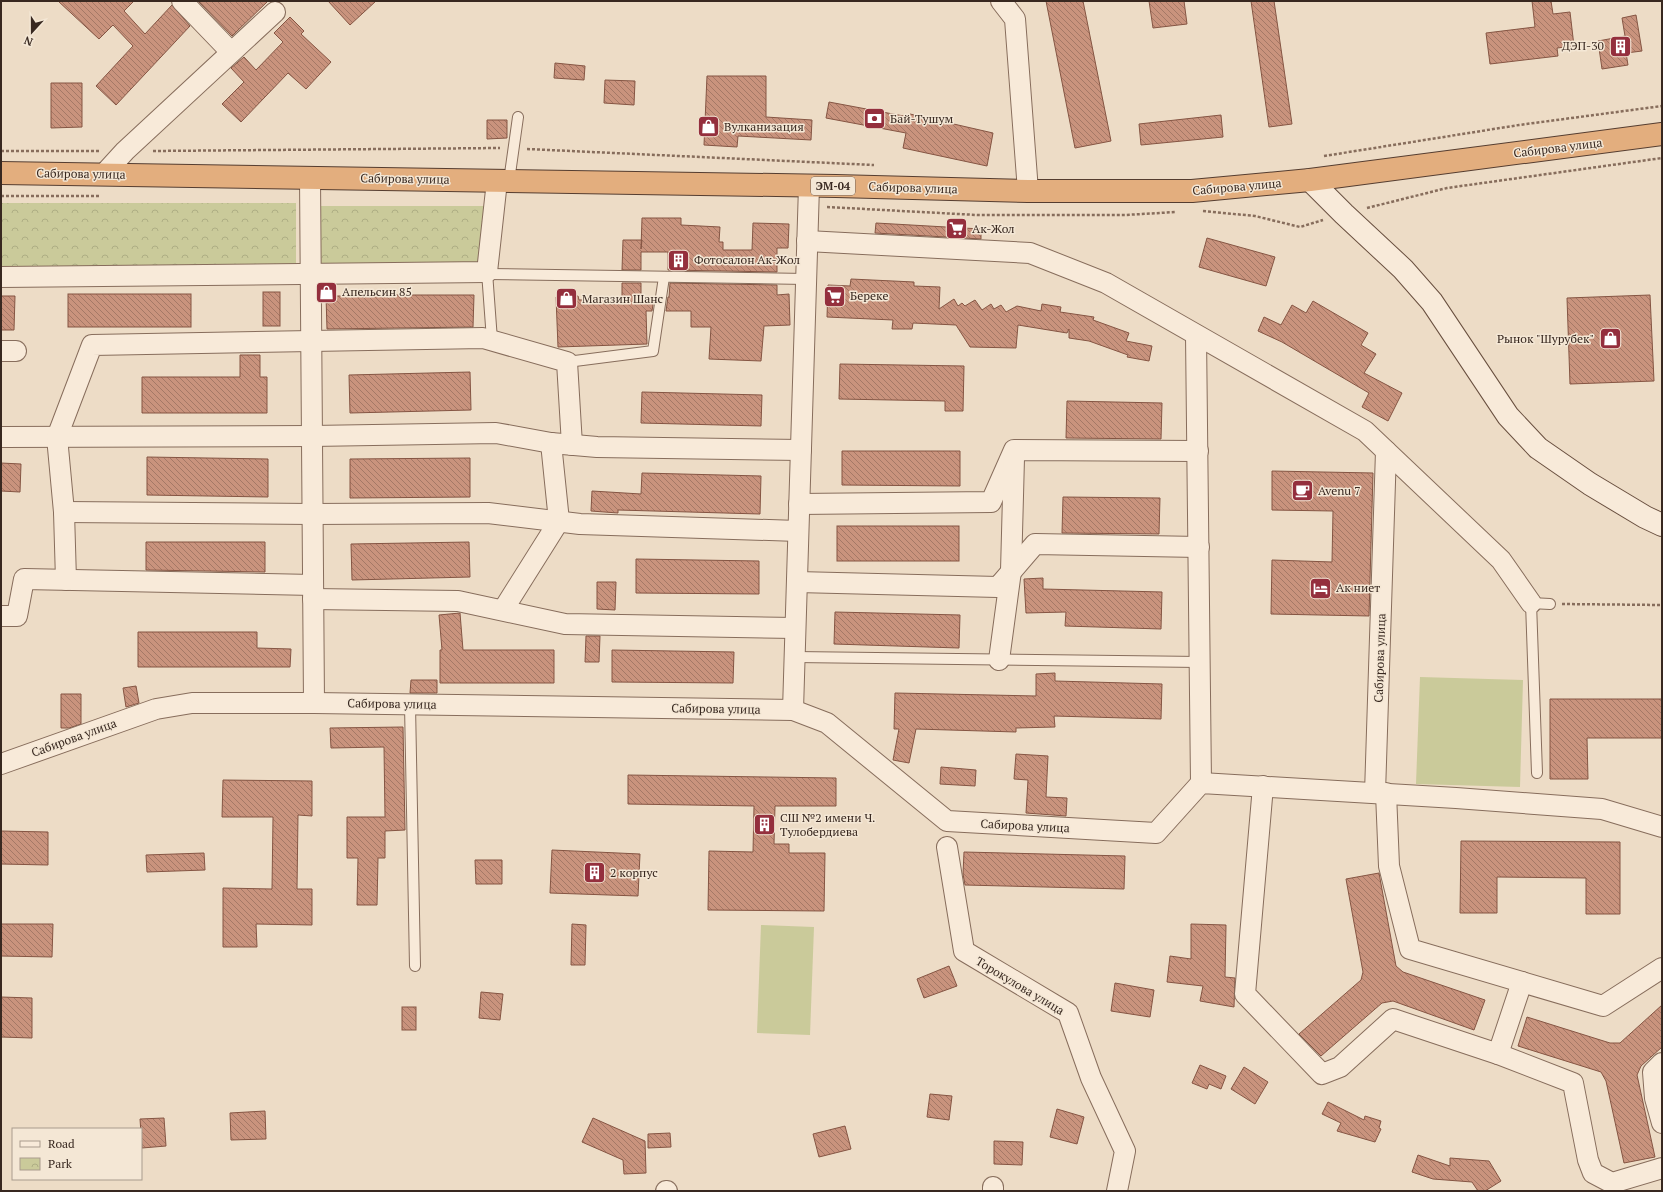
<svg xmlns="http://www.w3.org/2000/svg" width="1663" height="1192" font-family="'PT Serif',serif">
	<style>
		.park { fill: url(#park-crowns) }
		.pitch { fill: #caca9a }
		.building { fill: url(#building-back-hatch); stroke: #855543 }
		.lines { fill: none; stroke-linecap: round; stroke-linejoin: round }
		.service-casing { stroke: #876d5c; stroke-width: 12 }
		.minor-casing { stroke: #876d5c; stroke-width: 22 }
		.secondary-casing { stroke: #694f3f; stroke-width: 24 }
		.trunk-casing { stroke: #553d30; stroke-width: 24 }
		.path { stroke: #876d5c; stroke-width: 2.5; stroke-dasharray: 3 2; stroke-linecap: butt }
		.service { stroke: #f8ead9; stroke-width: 10 }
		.minor { stroke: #f8ead9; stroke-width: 20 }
		.secondary { stroke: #f8ead9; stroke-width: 22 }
		.trunk { stroke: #e3ae7e; stroke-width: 22 }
		.labels { text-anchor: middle; stroke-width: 3; stroke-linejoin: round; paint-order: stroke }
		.shield { fill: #f4e7d5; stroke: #706156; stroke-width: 1 }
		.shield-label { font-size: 11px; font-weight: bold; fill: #382820 }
		.poi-label { font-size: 12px; fill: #382820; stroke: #f4e7d5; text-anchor: start }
		.street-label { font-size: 12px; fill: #382820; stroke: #f4e7d5 }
	</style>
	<defs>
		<pattern id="park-crowns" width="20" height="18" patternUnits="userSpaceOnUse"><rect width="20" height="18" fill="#caca9a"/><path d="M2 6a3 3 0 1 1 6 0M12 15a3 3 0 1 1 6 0" fill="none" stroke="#aeae84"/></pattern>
		<pattern id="building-back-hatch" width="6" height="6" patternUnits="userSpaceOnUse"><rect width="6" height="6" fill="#c9937d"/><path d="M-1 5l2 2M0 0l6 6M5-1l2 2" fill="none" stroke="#a47866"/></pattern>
	</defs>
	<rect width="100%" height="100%" fill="#eddcc6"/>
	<g class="park">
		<path d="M 1,203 L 296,203 L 296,266 L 1,269 Z"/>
		<path d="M 321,206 L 487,206 L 478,265 L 318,264 Z"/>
	</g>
	<g class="pitch">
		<path d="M 1420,677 L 1523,680 L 1520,787 L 1416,784 Z"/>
		<path d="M 761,925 L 814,927 L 810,1035 L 757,1033 Z"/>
	</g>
	<g class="building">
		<path d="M 58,1 L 134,1 L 124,11 L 145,34 L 172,5 L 190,26 L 116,105 L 96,86 L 133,46 L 113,25 L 99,39 Z"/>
		<path d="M 198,1 L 268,1 L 232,36 Z"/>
		<path d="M 328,1 L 376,1 L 350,25 Z"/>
		<path d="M 1046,1 L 1083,1 L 1111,141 L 1075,148 Z"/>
		<path d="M 1149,1 L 1184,1 L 1187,24 L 1153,28 Z"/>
		<path d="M 1251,1 L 1274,1 L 1292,124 L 1269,127 Z"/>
		<path d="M 1532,1 L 1551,1 L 1553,14 L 1570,12 L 1574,46 L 1557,48 L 1558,56 L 1490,64 L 1486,33 L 1535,27 Z"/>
		<path d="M 1636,15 L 1642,51 L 1626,53 L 1628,65 L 1602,69 L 1598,41 L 1625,36 L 1622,18 Z"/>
		<path d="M 290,17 L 304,31 L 301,34 L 331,62 L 306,89 L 288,73 L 241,122 L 222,104 L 244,82 L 231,68 L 244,57 L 256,70 L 283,42 L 274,33 Z"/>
		<path d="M 555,63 L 585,66 L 584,80 L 554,78 Z"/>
		<path d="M 707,76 L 766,76 L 766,117 L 812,120 L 811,140 L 738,136 L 737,147 L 704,145 Z"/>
		<path d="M 605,80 L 635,81 L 634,105 L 604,103 Z"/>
		<path d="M 51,83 L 82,83 L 82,127 L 51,128 Z"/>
		<path d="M 829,102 L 909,117 L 910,114 L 993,133 L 987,166 L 903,148 L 906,133 L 826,118 Z"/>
		<path d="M 1221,115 L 1223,137 L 1141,145 L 1139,124 Z"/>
		<path d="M 487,120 L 507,120 L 507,138 L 487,139 Z"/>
		<path d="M 642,218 L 681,218 L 681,225 L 720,227 L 719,242 L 723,242 L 723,250 L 752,250 L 753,223 L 789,224 L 788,248 L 777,248 L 777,272 L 668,270 L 668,252 L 641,252 L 641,270 L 622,270 L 623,240 L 642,240 L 641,249 Z"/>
		<path d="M 876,223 L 981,229 L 981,239 L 875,233 Z"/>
		<path d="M 1207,238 L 1275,257 L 1266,286 L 1199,267 Z"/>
		<path d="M 851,279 L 914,282 L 914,286 L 940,287 L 939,309 L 954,299 L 958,306 L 962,303 L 965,306 L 975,300 L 982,310 L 991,304 L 994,309 L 1001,305 L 1006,312 L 1017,306 L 1041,311 L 1042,304 L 1061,307 L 1060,312 L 1094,317 L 1093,320 L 1129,333 L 1126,341 L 1152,346 L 1149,361 L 1127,357 L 1128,355 L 1089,341 L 1069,338 L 1069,329 L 1067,333 L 1018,325 L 1016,348 L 970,347 L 956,325 L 913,323 L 912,329 L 892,329 L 893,320 L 827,317 L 828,285 L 850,286 Z"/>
		<path d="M 622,283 L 641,283 L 641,298 L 654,298 L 652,311 L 646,311 L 647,344 L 558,347 L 556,297 L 578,296 L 579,300 L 622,299 Z"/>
		<path d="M 670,283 L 777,285 L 777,295 L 789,294 L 790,325 L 764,326 L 761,361 L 709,359 L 711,327 L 691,327 L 691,311 L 666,311 L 668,297 L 669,297 Z"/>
		<rect x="263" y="292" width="17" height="34"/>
		<rect x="68" y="294" width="123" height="33"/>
		<path d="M 353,295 L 474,295 L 473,327 L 327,329 L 326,296 L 353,296 Z"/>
		<path d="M 1650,295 L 1654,381 L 1570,384 L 1567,298 Z"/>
		<path d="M 1,296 L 15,296 L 14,330 L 1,330 Z"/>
		<path d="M 1313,301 L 1368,333 L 1361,345 L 1376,354 L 1364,373 L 1402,393 L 1388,421 L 1362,407 L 1369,393 L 1282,342 L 1258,331 L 1264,317 L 1281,325 L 1292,305 L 1306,313 Z"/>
		<path d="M 240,355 L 260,355 L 260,377 L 267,377 L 267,413 L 142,413 L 142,377 L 240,377 Z"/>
		<path d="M 840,364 L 964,366 L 963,411 L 945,411 L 945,401 L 839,399 Z"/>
		<path d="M 470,372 L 471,410 L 350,413 L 349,375 Z"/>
		<path d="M 642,392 L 762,395 L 761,426 L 641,423 Z"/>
		<path d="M 1067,401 L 1162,403 L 1161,439 L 1066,438 Z"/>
		<path d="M 842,451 L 960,451 L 960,486 L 842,485 Z"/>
		<path d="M 147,457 L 268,459 L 268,497 L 147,495 Z"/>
		<path d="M 470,458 L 470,497 L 350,498 L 350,459 Z"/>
		<path d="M 1,463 L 21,464 L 20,492 L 1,491 Z"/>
		<path d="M 1272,471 L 1373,473 L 1369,616 L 1271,614 L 1272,560 L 1332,562 L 1333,511 L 1272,510 Z"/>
		<path d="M 642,473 L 761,476 L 760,514 L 618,510 L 618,513 L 591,511 L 592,491 L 641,494 Z"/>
		<path d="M 1063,497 L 1160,498 L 1159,534 L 1062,533 Z"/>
		<rect x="837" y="526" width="122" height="35"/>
		<path d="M 146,542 L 265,542 L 265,572 L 146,570 Z"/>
		<path d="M 469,542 L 470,577 L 352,580 L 351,544 Z"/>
		<path d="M 636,559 L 759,561 L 759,594 L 636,593 Z"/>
		<path d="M 1043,578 L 1043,589 L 1162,592 L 1161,629 L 1065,626 L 1066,612 L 1026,613 L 1024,579 Z"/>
		<path d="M 597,582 L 616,582 L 615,610 L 597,609 Z"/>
		<path d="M 835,612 L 960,615 L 959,648 L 834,644 Z"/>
		<path d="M 460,613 L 463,650 L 554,650 L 554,683 L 440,683 L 440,650 L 442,650 L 439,615 Z"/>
		<path d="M 138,632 L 257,632 L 257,648 L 291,649 L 290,667 L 138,667 Z"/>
		<path d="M 586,636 L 600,636 L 599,662 L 585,662 Z"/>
		<path d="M 612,650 L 734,652 L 733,683 L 612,682 Z"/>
		<path d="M 1055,673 L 1055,681 L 1162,684 L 1161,719 L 1054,716 L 1055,727 L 1016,728 L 1016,732 L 916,729 L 909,763 L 893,760 L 899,729 L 894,729 L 895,693 L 1036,696 L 1036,674 Z"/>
		<path d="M 411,680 L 437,680 L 437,693 L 410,693 Z"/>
		<path d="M 136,686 L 139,703 L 126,707 L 123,688 Z"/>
		<path d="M 61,694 L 81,694 L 81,724 L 69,728 L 61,728 Z"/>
		<path d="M 1550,699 L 1662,699 L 1662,738 L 1587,738 L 1588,779 L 1550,779 Z"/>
		<path d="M 403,727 L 405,830 L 385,831 L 385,858 L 378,858 L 377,905 L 357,905 L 358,858 L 347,858 L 347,817 L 385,817 L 384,747 L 331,748 L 330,728 Z"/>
		<path d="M 1016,754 L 1048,756 L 1046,797 L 1067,798 L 1066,816 L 1026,813 L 1028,780 L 1014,779 Z"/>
		<path d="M 941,767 L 976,770 L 975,786 L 940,784 Z"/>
		<path d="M 628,775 L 836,778 L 836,806 L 775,806 L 774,844 L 789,844 L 789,853 L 825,853 L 824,911 L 708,910 L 709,851 L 753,852 L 754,806 L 628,804 Z"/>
		<path d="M 223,780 L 312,781 L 312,816 L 298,815 L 297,889 L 312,889 L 312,925 L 256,924 L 257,947 L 223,947 L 223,888 L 272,889 L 273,817 L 222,817 Z"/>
		<path d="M 1,831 L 48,832 L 48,865 L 1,864 Z"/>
		<path d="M 1461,841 L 1620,842 L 1620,914 L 1586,914 L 1586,878 L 1497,877 L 1497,913 L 1460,913 Z"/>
		<path d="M 552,850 L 640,854 L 638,896 L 550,893 Z"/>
		<path d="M 964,852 L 1125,856 L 1124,889 L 965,885 L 963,874 Z"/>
		<path d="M 204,853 L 205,870 L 147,872 L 146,855 Z"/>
		<path d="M 475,860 L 502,860 L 502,884 L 476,884 Z"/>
		<path d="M 1379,873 L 1396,966 L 1403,972 L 1485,1000 L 1474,1030 L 1393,1001 L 1382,1003 L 1321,1056 L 1299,1034 L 1361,980 L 1363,972 L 1346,879 Z"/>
		<path d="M 1,924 L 53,924 L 52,957 L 1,956 Z"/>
		<path d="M 572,924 L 586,925 L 585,965 L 571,965 Z"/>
		<path d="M 1191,924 L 1226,925 L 1225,977 L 1235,978 L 1234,1007 L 1200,1001 L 1203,986 L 1167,982 L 1170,956 L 1191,959 Z"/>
		<path d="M 949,966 L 957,986 L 924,998 L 917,979 Z"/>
		<path d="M 1115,983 L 1154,990 L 1150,1017 L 1111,1011 Z"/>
		<path d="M 481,992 L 503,994 L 500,1020 L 479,1018 Z"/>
		<path d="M 1,997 L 32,998 L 32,1038 L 1,1037 Z"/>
		<path d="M 1662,1005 L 1662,1047 L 1641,1066 L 1637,1075 L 1655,1157 L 1624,1163 L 1606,1081 L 1601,1072 L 1518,1046 L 1527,1017 L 1610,1043 L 1620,1043 Z"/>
		<rect x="402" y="1007" width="14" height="23"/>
		<path d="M 1200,1065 L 1226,1076 L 1221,1089 L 1209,1084 L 1207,1089 L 1192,1083 Z"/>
		<path d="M 1244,1067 L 1268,1082 L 1255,1104 L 1231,1089 Z"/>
		<path d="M 930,1094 L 952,1096 L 949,1120 L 927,1117 Z"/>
		<path d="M 1328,1102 L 1364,1120 L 1365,1116 L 1381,1121 L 1379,1128 L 1381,1129 L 1375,1142 L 1337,1131 L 1341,1123 L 1322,1114 Z"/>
		<path d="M 1057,1109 L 1084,1117 L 1077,1144 L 1050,1137 Z"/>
		<path d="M 265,1111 L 266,1139 L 231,1140 L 230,1113 Z"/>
		<path d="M 164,1118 L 166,1146 L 142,1148 L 140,1119 Z"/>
		<path d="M 593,1118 L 645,1141 L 646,1173 L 624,1174 L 623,1160 L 582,1142 Z"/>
		<path d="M 845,1126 L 851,1149 L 819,1157 L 813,1134 Z"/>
		<path d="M 670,1133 L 671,1147 L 648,1148 L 648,1134 Z"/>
		<path d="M 994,1141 L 1023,1142 L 1022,1165 L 994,1164 Z"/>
		<path d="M 1418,1155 L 1450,1166 L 1450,1158 L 1489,1161 L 1501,1181 L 1485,1191 L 1478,1191 L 1472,1182 L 1433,1179 L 1412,1172 Z"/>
	</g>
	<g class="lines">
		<defs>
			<g id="service">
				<path d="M 509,181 L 518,117"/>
				<path d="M 487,272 L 492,340"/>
				<path d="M 487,274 L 806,279"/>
				<path d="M 567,362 L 653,351 L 664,277"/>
				<path d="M 795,657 L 1200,662"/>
				<path d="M 410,705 L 415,966"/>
				<path d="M 1537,773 L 1531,603 L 1550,604"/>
			</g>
			<g id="minor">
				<path d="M 182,1 L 231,52"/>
				<path d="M 1001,1 L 1015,19 L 1028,191"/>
				<path d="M 104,174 L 125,151 L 275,12"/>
				<path d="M 310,178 L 314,703"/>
				<path d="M 807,241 L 1030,253 L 1106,283 L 1365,431 L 1501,560 L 1531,603"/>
				<path d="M 1,277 L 487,272 L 497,181"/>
				<path d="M 1196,335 L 1201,783"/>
				<path d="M 1,351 L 16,351"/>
				<path d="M 1,437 L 312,436 L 496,433 L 551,443 L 597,447 L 801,450"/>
				<path d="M 799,504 L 991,502 L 1014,450 L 1198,451"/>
				<path d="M 64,512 L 313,514 L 488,513 L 580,524 L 798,531"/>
				<path d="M 66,580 L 64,512 L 57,437 L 92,345 L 483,338 L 567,362 L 572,445"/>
				<path d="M 797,582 L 998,587 L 1035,544 L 1199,547"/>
				<path d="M 313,599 L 458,601 L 565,624 L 795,628"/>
				<path d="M 503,610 L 559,521 L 551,443"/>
				<path d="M 1,616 L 17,616 L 24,579 L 313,585"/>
				<path d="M 999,660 L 1011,571 L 1014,458"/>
				<path d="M 793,710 L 809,186"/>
				<path d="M 1,764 L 156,709 L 192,703 L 314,703 L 793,710 L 827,723 L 947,821 L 1156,833 L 1201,783 L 1456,798 L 1602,809 L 1662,827"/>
				<path d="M 1263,786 L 1245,994 L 1322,1074 L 1340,1067 L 1393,1019 L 1498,1054 L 1522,982"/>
				<path d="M 1375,793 L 1386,451"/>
				<path d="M 1386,793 L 1389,866 L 1410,949 L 1603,1006 L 1662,968"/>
				<path d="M 947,847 L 964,951 L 1068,1013 L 1091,1078 L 1125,1151 L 1117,1191"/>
				<path d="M 1498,1054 L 1573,1083 L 1588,1160 L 1593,1173 L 1612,1183 L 1662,1168"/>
				<path d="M 1662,1063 L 1653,1072 L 1655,1098 L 1662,1123"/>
				<path d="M 666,1191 L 667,1191"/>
				<path d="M 993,1191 L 993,1187"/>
			</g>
			<path id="secondary" d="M 1310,180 L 1344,214 L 1403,269 L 1432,302 L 1508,416 L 1538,448 L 1590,484 L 1645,517 L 1662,525"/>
			<path id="trunk" d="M 1,173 L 836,186 L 1028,191 L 1192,191 L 1310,180 L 1662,134"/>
		</defs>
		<use href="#service" class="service-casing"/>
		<use href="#minor" class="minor-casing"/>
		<use href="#secondary" class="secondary-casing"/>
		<use href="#trunk" class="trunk-casing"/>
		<g class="path">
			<path d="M 527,149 L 874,165"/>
			<path d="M 1,151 L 100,151"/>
			<path d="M 153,151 L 500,148"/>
			<path d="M 1324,156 L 1519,125 L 1662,106"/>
			<path d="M 1,196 L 100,196"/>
			<path d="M 827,207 L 977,215 L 1125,215 L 1176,212"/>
			<path d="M 1367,208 L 1447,188 L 1662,158"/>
			<path d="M 1203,211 L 1255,216 L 1300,227 L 1323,220"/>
			<path d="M 1562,604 L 1662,605"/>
		</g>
		<use href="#service" class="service"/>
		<use href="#minor" class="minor"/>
		<use href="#secondary" class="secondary"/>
		<use href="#trunk" class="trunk"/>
	</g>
	<defs>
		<symbol id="building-square" viewBox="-11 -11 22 22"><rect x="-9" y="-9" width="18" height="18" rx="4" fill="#942f3d" stroke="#f4e7d5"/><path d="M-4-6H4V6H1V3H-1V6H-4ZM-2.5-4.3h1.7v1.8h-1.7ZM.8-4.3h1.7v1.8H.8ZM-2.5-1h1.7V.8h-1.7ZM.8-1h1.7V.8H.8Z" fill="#fff"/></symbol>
		<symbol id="bank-square" viewBox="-11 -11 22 22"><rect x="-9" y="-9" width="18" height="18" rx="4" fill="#942f3d" stroke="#f4e7d5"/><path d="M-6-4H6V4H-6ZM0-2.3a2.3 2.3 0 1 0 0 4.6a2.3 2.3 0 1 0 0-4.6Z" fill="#fff"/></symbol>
		<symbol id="shop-square" viewBox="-11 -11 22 22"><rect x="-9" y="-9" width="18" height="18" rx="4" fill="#942f3d" stroke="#f4e7d5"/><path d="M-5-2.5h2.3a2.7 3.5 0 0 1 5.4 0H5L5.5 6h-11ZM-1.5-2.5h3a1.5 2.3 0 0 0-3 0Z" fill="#fff"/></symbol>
		<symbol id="supermarket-square" viewBox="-11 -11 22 22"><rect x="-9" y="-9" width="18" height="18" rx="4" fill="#942f3d" stroke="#f4e7d5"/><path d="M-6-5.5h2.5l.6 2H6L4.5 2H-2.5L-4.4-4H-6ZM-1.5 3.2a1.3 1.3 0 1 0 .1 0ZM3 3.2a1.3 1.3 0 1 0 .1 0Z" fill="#fff"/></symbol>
		<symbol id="cafe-square" viewBox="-11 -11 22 22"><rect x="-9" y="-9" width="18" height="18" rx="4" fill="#942f3d" stroke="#f4e7d5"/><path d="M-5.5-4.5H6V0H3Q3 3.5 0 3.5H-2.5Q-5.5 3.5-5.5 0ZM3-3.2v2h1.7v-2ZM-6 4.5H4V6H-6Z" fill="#fff"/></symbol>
		<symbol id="hotel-square" viewBox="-11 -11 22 22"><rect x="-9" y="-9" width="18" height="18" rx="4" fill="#942f3d" stroke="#f4e7d5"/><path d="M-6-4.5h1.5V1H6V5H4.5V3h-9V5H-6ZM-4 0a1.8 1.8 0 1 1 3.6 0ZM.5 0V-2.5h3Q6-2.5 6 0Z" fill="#fff"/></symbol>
	</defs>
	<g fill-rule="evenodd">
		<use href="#building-square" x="1608" y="34" width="25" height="25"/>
		<use href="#bank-square" x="862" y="106" width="25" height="25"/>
		<use href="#shop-square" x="696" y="114" width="25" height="25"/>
		<use href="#supermarket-square" x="944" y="216" width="25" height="25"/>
		<use href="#building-square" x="666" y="248" width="25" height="25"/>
		<use href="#shop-square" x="314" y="280" width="25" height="25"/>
		<use href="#supermarket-square" x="822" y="284" width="25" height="25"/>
		<use href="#shop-square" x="554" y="286" width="25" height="25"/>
		<use href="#shop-square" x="1598" y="326" width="25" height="25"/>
		<use href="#cafe-square" x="1290" y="478" width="25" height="25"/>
		<use href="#hotel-square" x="1308" y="576" width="25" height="25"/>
		<use href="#building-square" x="752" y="812" width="25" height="25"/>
		<use href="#building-square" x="582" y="860" width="25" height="25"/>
	</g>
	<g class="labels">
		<rect class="shield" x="811" y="177" width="44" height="18" rx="3"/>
		<g class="shield-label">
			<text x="833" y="190">ЭМ-04</text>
		</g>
		<g class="poi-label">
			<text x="1604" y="50" text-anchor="end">ДЭП-30</text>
			<text x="890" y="123">Бай-Тушум</text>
			<text x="724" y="131">Вулканизация</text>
			<text x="972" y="233">Ак-Жол</text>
			<text x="694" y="264">Фотосалон Ак-Жол</text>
			<text x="342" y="296">Апельсин 85</text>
			<text x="850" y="300">Береке</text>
			<text x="582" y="303">Магазин Шанс</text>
			<text x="1594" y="343" text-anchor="end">Рынок "Шурубек"</text>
			<text x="1318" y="495">Avenu 7</text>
			<text x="1336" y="592">Ак ниет</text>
			<text x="780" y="822">СШ №2 имени Ч.<tspan x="780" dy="14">Тулобердиева</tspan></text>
			<text x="610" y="877">2 корпус</text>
		</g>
		<g class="street-label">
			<text transform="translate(1558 148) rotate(-7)" y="4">Сабирова улица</text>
			<text transform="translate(81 174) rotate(1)" y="4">Сабирова улица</text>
			<text transform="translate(405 179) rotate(1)" y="4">Сабирова улица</text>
			<text transform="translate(1237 187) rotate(-5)" y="4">Сабирова улица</text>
			<text transform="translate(913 188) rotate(2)" y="4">Сабирова улица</text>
			<text transform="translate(1380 658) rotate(-88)" y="4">Сабирова улица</text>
			<text transform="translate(392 704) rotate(1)" y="4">Сабирова улица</text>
			<text transform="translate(716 709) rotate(1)" y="4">Сабирова улица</text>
			<text transform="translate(74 738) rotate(-20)" y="4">Сабирова улица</text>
			<text transform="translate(1025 826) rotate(3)" y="4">Сабирова улица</text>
			<text transform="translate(1020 986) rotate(31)" y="4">Торокулова улица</text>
		</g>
	</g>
	<rect width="1663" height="1192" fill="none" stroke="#382820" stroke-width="4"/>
	<rect x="12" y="1128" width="130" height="52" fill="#f4e7d5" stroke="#a99b8d"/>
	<rect x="20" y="1141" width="20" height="6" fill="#f8ead9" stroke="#a99b8d"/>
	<text x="48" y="1148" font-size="12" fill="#382820">Road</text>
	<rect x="20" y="1158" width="20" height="12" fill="url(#park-crowns)" stroke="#a99b8d"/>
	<text x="48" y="1168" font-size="12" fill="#382820">Park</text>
	<g transform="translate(32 32) rotate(201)" stroke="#f4e7d5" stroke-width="3" paint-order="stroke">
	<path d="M0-3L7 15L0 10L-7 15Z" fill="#382820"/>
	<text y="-6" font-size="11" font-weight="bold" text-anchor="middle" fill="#382820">N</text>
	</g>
</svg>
